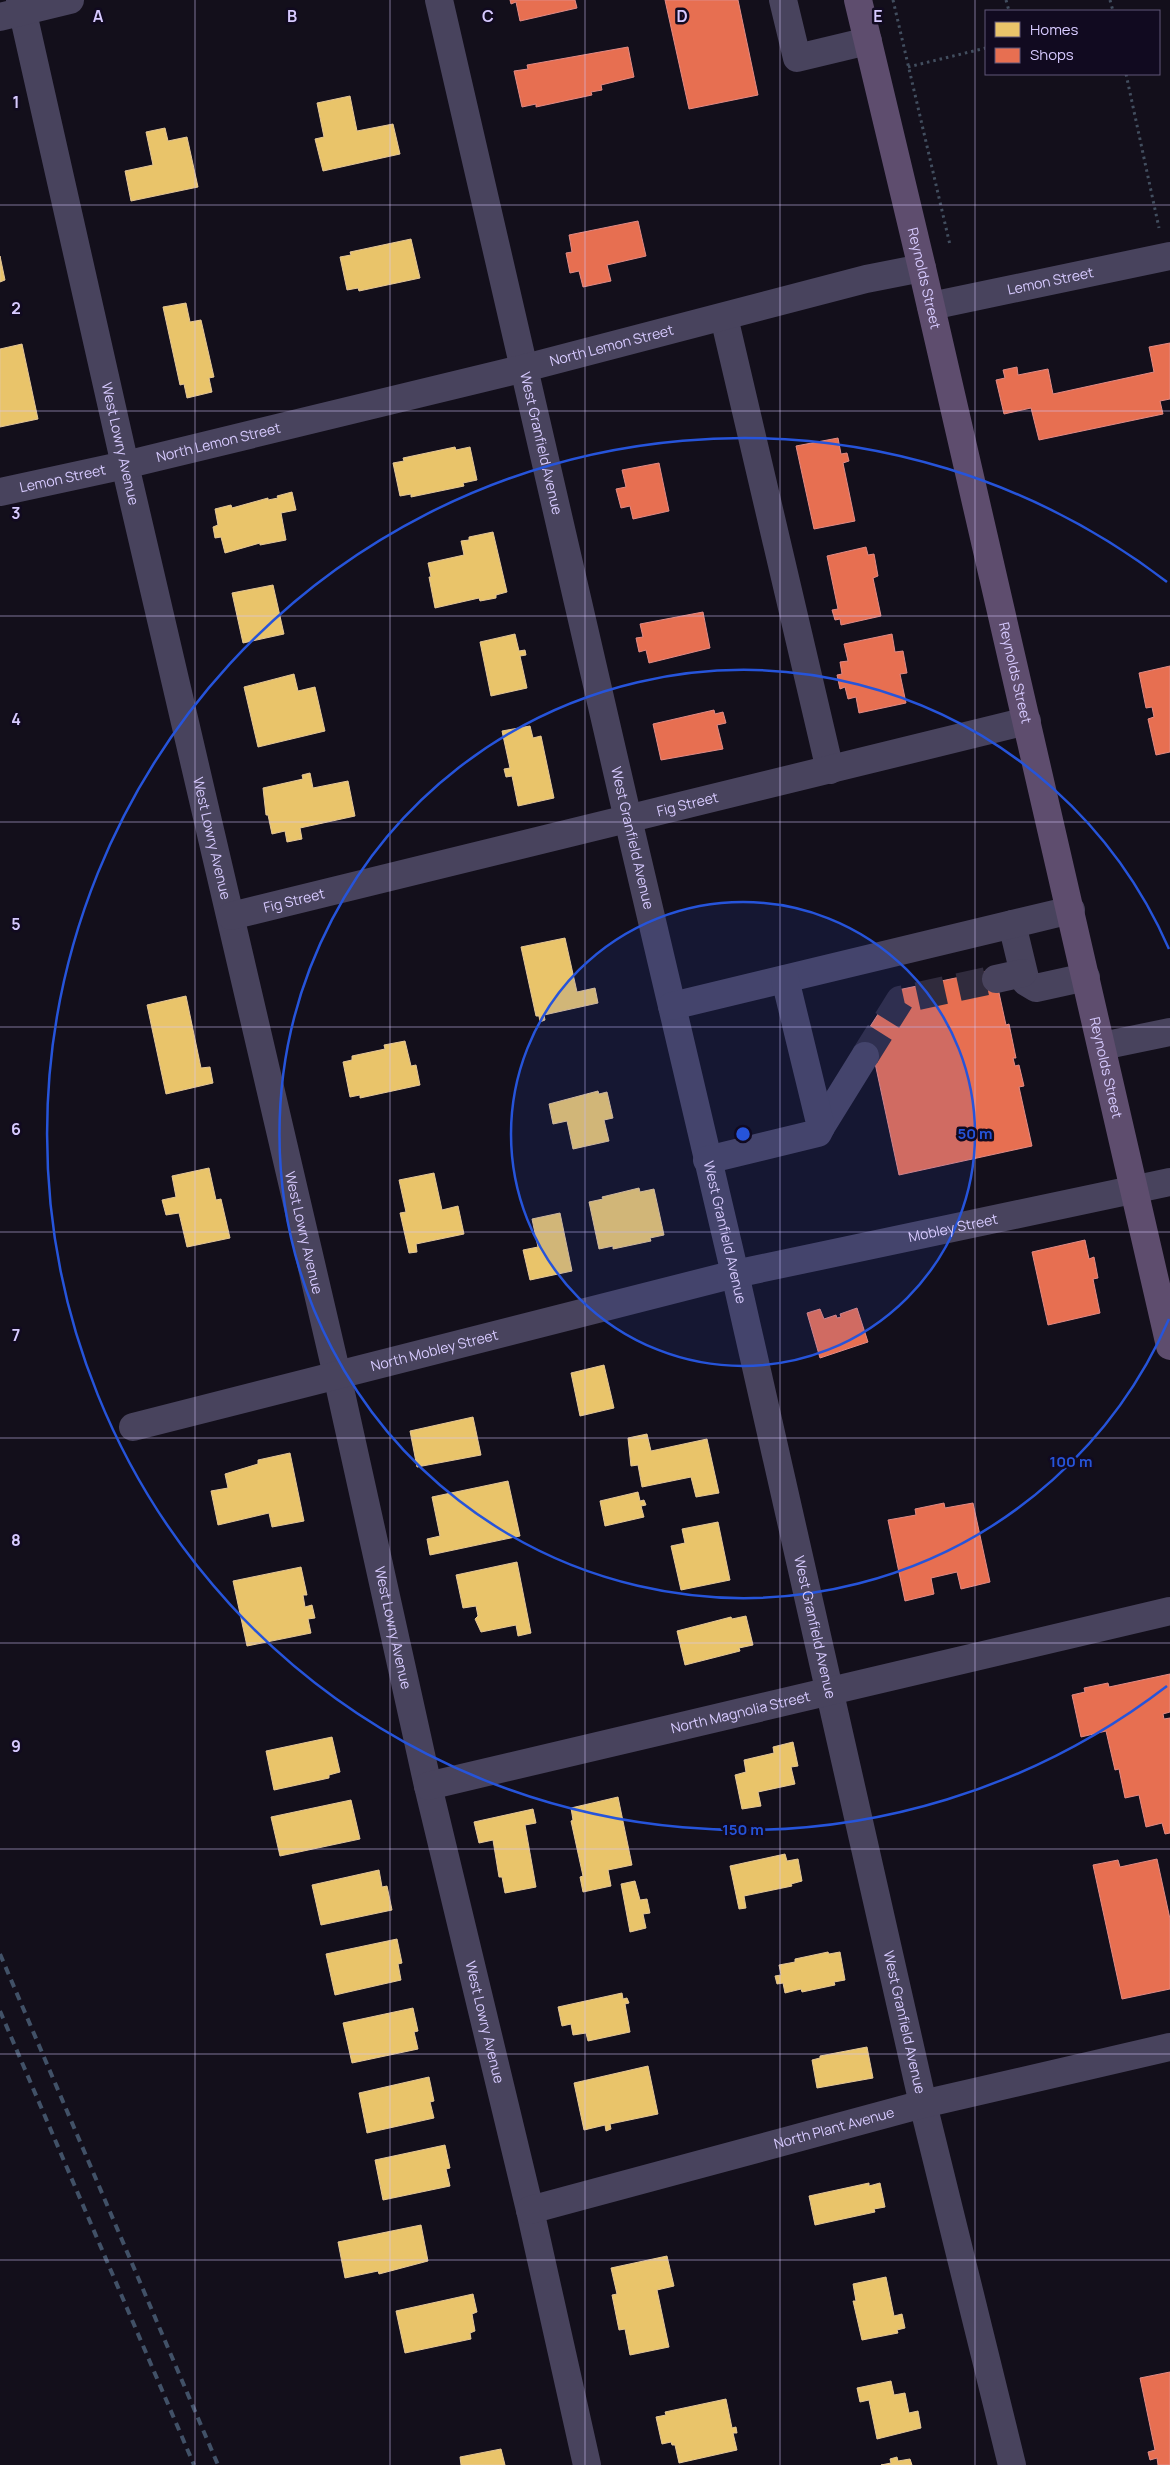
<svg xmlns="http://www.w3.org/2000/svg" width="1170" height="2465" font-family="Manrope,sans-serif">
	<style>
		.homes { fill: #e9c46a; stroke: #e4c697 }
		.shops { fill: #e76f51; stroke: #e28a85 }
		.lines { fill: none; stroke-linecap: round; stroke-linejoin: round }
		.minor-tunnel { stroke: #302b3d; stroke-width: 28; stroke-dasharray: 28 14; stroke-linecap: butt }
		.path { stroke: #424e5f; stroke-width: 3; stroke-dasharray: 2.5 4; stroke-linecap: butt }
		.minor { stroke: #48435d; stroke-width: 28 }
		.major { stroke: #5e4d6e; stroke-width: 28 }
		.rail { stroke: #415167; stroke-width: 4; stroke-dasharray: 8 6; stroke-linecap: butt }
		.grid { fill: none; stroke: #d7caff; stroke-width: 1; stroke-opacity: 0.55 }
		.ring { fill: none; stroke: #2654da; stroke-width: 2.5 }
		.labels { text-anchor: middle; stroke-width: 5; stroke-linejoin: round; paint-order: stroke }
		.street-label { font-size: 14px; fill: #d7caff; stroke: #110a20 }
		.grid-label { font-size: 16px; text-anchor: middle; font-weight: bold; fill: #d7caff; stroke: #110a20; stroke-width: 5; stroke-linejoin: round; paint-order: stroke }
		.centre { fill: #2654da; stroke: #110a20; stroke-width: 2.5 }
		.ring-label { font-size: 15px; text-anchor: middle; font-weight: bold; fill: #2654da; stroke: #110a20; stroke-width: 5; stroke-linejoin: round; paint-order: stroke }
	</style>
	<rect width="100%" height="100%" fill="#130f1b"/>
	<g class="homes">
		<path d="M 350,96 L 357,131 L 393,124 L 400,154 L 323,171 L 315,139 L 324,137 L 317,103 Z"/>
		<path d="M 165,128 L 168,141 L 187,137 L 198,187 L 131,201 L 125,171 L 153,165 L 146,132 Z"/>
		<path d="M 411,239 L 420,278 L 359,291 L 358,288 L 347,290 L 340,257 L 351,255 L 350,252 Z"/>
		<path d="M 0,256 L 5,280 L 0,282 Z"/>
		<path d="M 186,303 L 190,322 L 201,320 L 214,377 L 209,378 L 212,392 L 187,398 L 184,384 L 180,385 L 163,307 Z"/>
		<path d="M 22,344 L 38,419 L 0,427 L 0,349 Z"/>
		<path d="M 455,447 L 456,450 L 470,447 L 477,480 L 463,483 L 464,486 L 411,497 L 411,494 L 400,496 L 393,463 L 404,461 L 403,458 Z"/>
		<path d="M 292,492 L 296,510 L 281,513 L 286,540 L 260,545 L 260,543 L 225,553 L 221,537 L 215,538 L 213,527 L 218,525 L 215,509 L 231,505 L 232,508 L 268,498 L 268,500 L 278,498 L 277,496 Z"/>
		<path d="M 493,532 L 507,592 L 496,595 L 496,598 L 480,601 L 479,598 L 435,608 L 429,577 L 431,577 L 428,563 L 464,555 L 461,541 L 469,540 L 469,537 Z"/>
		<path d="M 273,585 L 284,634 L 243,643 L 232,593 Z"/>
		<path d="M 515,634 L 519,651 L 525,650 L 526,655 L 520,656 L 527,688 L 491,696 L 480,642 Z"/>
		<path d="M 294,674 L 298,691 L 315,687 L 325,731 L 258,747 L 244,687 Z"/>
		<path d="M 530,726 L 533,738 L 541,736 L 554,798 L 518,806 L 512,776 L 506,777 L 504,769 L 510,768 L 502,731 Z"/>
		<path d="M 310,773 L 313,788 L 348,781 L 355,816 L 300,828 L 302,839 L 287,842 L 285,831 L 272,834 L 268,815 L 266,815 L 263,788 L 303,779 L 302,775 Z"/>
		<path d="M 565,938 L 577,992 L 595,988 L 598,1003 L 544,1015 L 545,1020 L 540,1022 L 539,1016 L 536,1016 L 521,947 Z"/>
		<path d="M 186,996 L 201,1068 L 210,1067 L 213,1083 L 166,1094 L 147,1005 Z"/>
		<path d="M 405,1041 L 411,1066 L 416,1065 L 420,1085 L 360,1098 L 360,1095 L 350,1097 L 343,1062 L 352,1060 L 352,1056 L 385,1049 L 384,1045 Z"/>
		<path d="M 598,1091 L 599,1094 L 607,1092 L 613,1118 L 604,1120 L 609,1141 L 573,1149 L 567,1121 L 553,1124 L 549,1104 Z"/>
		<path d="M 209,1168 L 216,1200 L 221,1199 L 230,1238 L 187,1247 L 179,1213 L 166,1215 L 162,1200 L 176,1197 L 172,1176 Z"/>
		<path d="M 434,1173 L 442,1210 L 458,1206 L 464,1234 L 416,1244 L 417,1252 L 409,1253 L 400,1213 L 406,1212 L 399,1180 Z"/>
		<path d="M 639,1188 L 640,1192 L 654,1189 L 664,1235 L 650,1238 L 651,1241 L 613,1249 L 613,1246 L 599,1249 L 589,1202 L 603,1199 L 602,1197 Z"/>
		<path d="M 560,1213 L 572,1271 L 530,1280 L 523,1250 L 538,1247 L 532,1219 Z"/>
		<path d="M 604,1365 L 614,1408 L 580,1416 L 571,1373 Z"/>
		<path d="M 473,1417 L 481,1455 L 417,1467 L 410,1431 Z"/>
		<path d="M 647,1434 L 651,1451 L 707,1439 L 719,1493 L 696,1497 L 691,1477 L 642,1487 L 638,1465 L 631,1466 L 628,1438 Z"/>
		<path d="M 290,1453 L 304,1521 L 272,1527 L 269,1513 L 218,1525 L 211,1491 L 228,1488 L 225,1474 L 258,1464 L 258,1460 Z"/>
		<path d="M 508,1481 L 520,1536 L 430,1555 L 427,1539 L 440,1536 L 432,1497 Z"/>
		<path d="M 638,1492 L 640,1501 L 644,1500 L 646,1505 L 641,1506 L 644,1517 L 605,1526 L 600,1501 Z"/>
		<path d="M 718,1522 L 730,1580 L 681,1590 L 671,1546 L 685,1543 L 682,1529 Z"/>
		<path d="M 517,1562 L 531,1633 L 518,1636 L 516,1625 L 481,1632 L 475,1619 L 478,1616 L 476,1606 L 463,1608 L 456,1575 Z"/>
		<path d="M 301,1567 L 307,1595 L 303,1595 L 305,1607 L 312,1605 L 315,1618 L 308,1619 L 311,1633 L 247,1646 L 233,1581 Z"/>
		<path d="M 746,1616 L 753,1645 L 739,1648 L 740,1651 L 685,1665 L 677,1631 L 731,1617 L 732,1619 Z"/>
		<path d="M 332,1737 L 340,1772 L 329,1775 L 329,1778 L 274,1790 L 266,1751 Z"/>
		<path d="M 793,1742 L 798,1766 L 791,1767 L 795,1784 L 758,1792 L 761,1806 L 742,1809 L 735,1775 L 746,1772 L 744,1760 L 774,1753 L 773,1747 Z"/>
		<path d="M 618,1797 L 632,1865 L 608,1870 L 611,1886 L 583,1892 L 580,1877 L 583,1876 L 571,1821 L 573,1820 L 571,1808 Z"/>
		<path d="M 351,1800 L 360,1839 L 280,1856 L 271,1817 Z"/>
		<path d="M 533,1809 L 536,1823 L 525,1825 L 536,1887 L 505,1893 L 502,1877 L 499,1877 L 493,1840 L 479,1843 L 474,1822 Z"/>
		<path d="M 785,1854 L 787,1861 L 798,1859 L 802,1881 L 791,1884 L 792,1886 L 744,1896 L 746,1908 L 739,1909 L 730,1866 Z"/>
		<path d="M 379,1870 L 382,1887 L 387,1886 L 392,1910 L 321,1925 L 312,1885 Z"/>
		<path d="M 635,1881 L 640,1900 L 647,1899 L 650,1913 L 643,1914 L 646,1928 L 630,1932 L 621,1884 Z"/>
		<path d="M 397,1939 L 402,1963 L 398,1964 L 401,1980 L 335,1995 L 326,1954 Z"/>
		<path d="M 828,1952 L 829,1954 L 840,1952 L 845,1980 L 834,1982 L 835,1985 L 802,1992 L 801,1989 L 785,1993 L 783,1983 L 777,1984 L 775,1976 L 781,1975 L 779,1965 L 795,1962 L 795,1959 Z"/>
		<path d="M 622,1993 L 623,1999 L 627,1998 L 629,2003 L 625,2004 L 630,2032 L 588,2041 L 586,2033 L 573,2035 L 571,2024 L 562,2026 L 558,2007 Z"/>
		<path d="M 413,2008 L 418,2031 L 414,2032 L 418,2049 L 352,2063 L 343,2023 Z"/>
		<path d="M 867,2047 L 873,2078 L 817,2088 L 812,2060 L 820,2058 L 820,2056 Z"/>
		<path d="M 648,2066 L 658,2114 L 610,2124 L 611,2129 L 606,2131 L 605,2125 L 584,2130 L 574,2083 Z"/>
		<path d="M 429,2077 L 434,2101 L 430,2102 L 434,2118 L 367,2133 L 359,2093 Z"/>
		<path d="M 445,2145 L 450,2168 L 446,2169 L 450,2186 L 383,2200 L 375,2160 Z"/>
		<path d="M 869,2183 L 869,2186 L 880,2183 L 885,2207 L 874,2209 L 875,2212 L 815,2225 L 809,2196 Z"/>
		<path d="M 421,2225 L 428,2261 L 379,2274 L 378,2271 L 345,2278 L 338,2242 Z"/>
		<path d="M 667,2256 L 674,2286 L 657,2290 L 669,2347 L 630,2355 L 625,2329 L 619,2330 L 612,2295 L 617,2294 L 611,2268 Z"/>
		<path d="M 886,2277 L 894,2316 L 902,2314 L 905,2328 L 897,2330 L 898,2333 L 862,2340 L 853,2301 L 856,2301 L 853,2284 Z"/>
		<path d="M 473,2294 L 477,2312 L 472,2314 L 475,2331 L 470,2333 L 471,2339 L 405,2353 L 396,2311 Z"/>
		<path d="M 891,2381 L 894,2395 L 905,2393 L 909,2413 L 918,2411 L 921,2428 L 877,2439 L 869,2400 L 860,2402 L 857,2388 Z"/>
		<path d="M 726,2399 L 732,2428 L 736,2427 L 737,2433 L 733,2433 L 737,2450 L 679,2463 L 675,2445 L 672,2445 L 671,2442 L 662,2444 L 656,2417 L 666,2415 L 665,2412 Z"/>
		<path d="M 501,2449 L 505,2465 L 461,2465 L 460,2457 Z"/>
		<path d="M 897,2457 L 898,2461 L 910,2459 L 912,2465 L 881,2465 L 891,2463 L 890,2459 Z"/>
	</g>
	<g class="shops">
		<path d="M 510,0 L 575,0 L 577,8 L 520,21 L 516,2 L 511,4 Z"/>
		<path d="M 665,0 L 738,0 L 758,95 L 689,109 Z"/>
		<path d="M 628,47 L 634,77 L 601,85 L 602,90 L 591,92 L 592,95 L 536,107 L 536,104 L 522,107 L 514,71 L 528,69 L 527,65 Z"/>
		<path d="M 638,221 L 646,256 L 607,265 L 611,281 L 583,287 L 579,271 L 570,273 L 566,253 L 572,252 L 569,235 Z"/>
		<path d="M 1170,343 L 1170,399 L 1160,401 L 1163,414 L 1039,440 L 1031,408 L 1004,414 L 996,380 L 1005,378 L 1003,370 L 1017,367 L 1018,375 L 1048,369 L 1053,394 L 1154,372 L 1149,347 Z"/>
		<path d="M 838,438 L 841,454 L 847,453 L 849,461 L 843,463 L 855,521 L 814,529 L 796,446 Z"/>
		<path d="M 659,463 L 669,511 L 633,519 L 630,506 L 621,508 L 616,489 L 626,487 L 622,470 Z"/>
		<path d="M 866,547 L 868,555 L 874,554 L 878,576 L 873,578 L 881,616 L 841,625 L 840,619 L 835,620 L 832,610 L 838,609 L 827,556 Z"/>
		<path d="M 703,612 L 710,648 L 649,663 L 646,650 L 639,652 L 636,638 L 643,637 L 640,624 Z"/>
		<path d="M 892,634 L 895,652 L 903,651 L 907,673 L 900,674 L 906,703 L 859,713 L 856,697 L 848,699 L 845,687 L 840,689 L 837,675 L 842,674 L 840,662 L 848,661 L 844,644 Z"/>
		<path d="M 1170,666 L 1170,752 L 1156,755 L 1148,719 L 1154,717 L 1152,707 L 1146,708 L 1139,673 Z"/>
		<path d="M 714,710 L 715,714 L 723,712 L 726,723 L 717,725 L 723,749 L 661,760 L 653,724 Z"/>
		<path d="M 994,970 L 1006,1025 L 1009,1024 L 1016,1058 L 1013,1058 L 1015,1066 L 1019,1065 L 1024,1086 L 1019,1087 L 1032,1146 L 899,1175 L 875,1063 L 855,1050 L 893,991 Z"/>
		<path d="M 1085,1240 L 1089,1259 L 1094,1257 L 1098,1278 L 1093,1279 L 1100,1313 L 1048,1325 L 1032,1252 Z"/>
		<path d="M 857,1308 L 868,1342 L 820,1358 L 807,1313 L 820,1309 L 824,1319 L 836,1315 L 837,1318 L 841,1317 L 840,1314 Z"/>
		<path d="M 944,1503 L 945,1508 L 973,1503 L 990,1582 L 961,1589 L 957,1572 L 931,1578 L 934,1594 L 905,1601 L 888,1520 L 916,1515 L 915,1509 Z"/>
		<path d="M 1170,1674 L 1170,1712 L 1163,1714 L 1164,1719 L 1170,1718 L 1170,1833 L 1165,1834 L 1162,1823 L 1146,1827 L 1139,1795 L 1125,1798 L 1119,1769 L 1115,1770 L 1106,1731 L 1081,1737 L 1072,1695 L 1085,1692 L 1084,1688 L 1108,1683 L 1109,1687 Z"/>
		<path d="M 1157,1859 L 1170,1919 L 1170,1989 L 1122,1999 L 1093,1865 L 1118,1860 L 1120,1867 Z"/>
		<path d="M 1170,2372 L 1170,2465 L 1158,2465 L 1157,2458 L 1150,2460 L 1148,2452 L 1155,2450 L 1140,2378 Z"/>
	</g>
	<g class="lines">
		<path class="minor-tunnel" d="M 865,1056 L 900,1000 L 996,979"/>
		<g class="path">
			<path d="M 893,0 L 950,245"/>
			<path d="M 1006,0 L 1009,11"/>
			<path d="M 1110,0 L 1113,11"/>
			<path d="M 908,67 L 986,48"/>
			<path d="M 1126,74 L 1159,228"/>
		</g>
		<g class="minor">
			<path id="s1" d="M 20,0 L 125,465 L 337,1375 L 428,1786 L 530,2210 L 587,2465"/>
			<path id="s2" d="M 439,0 L 628,819 L 735,1274 L 923,2104 L 1012,2465"/>
			<path d="M 783,0 L 797,58 L 868,41"/>
			<path d="M 0,17 L 70,0"/>
			<path id="s3" d="M 931,306 L 1170,256"/>
			<path d="M 724,317 L 830,770"/>
			<path id="s4" d="M 0,492 L 125,465 L 525,368 L 866,279 L 922,268"/>
			<path id="s5" d="M 231,916 L 1027,721"/>
			<path d="M 1012,924 L 1026,982 L 1036,988 L 1086,977"/>
			<path d="M 996,979 L 1023,973"/>
			<path d="M 672,1006 L 1071,910"/>
			<path d="M 1102,1046 L 1170,1032"/>
			<path d="M 821,1127 L 865,1056"/>
			<path d="M 707,1160 L 818,1133 L 821,1127 L 785,979"/>
			<path id="s6" d="M 133,1427 L 735,1274 L 1170,1182"/>
			<path id="s7" d="M 428,1786 L 1170,1611"/>
			<path id="s8" d="M 530,2210 L 923,2104 L 1170,2047"/>
		</g>
		<path class="major" id="s9" d="M 858,0 L 922,268 L 1170,1346"/>
		<g class="rail">
			<path d="M 0,1954 L 218,2465"/>
			<path d="M 0,2011 L 194,2465"/>
		</g>
	</g>
	<path class="grid" d="M 195,0 L 195,2465M 390,0 L 390,2465M 585,0 L 585,2465M 780,0 L 780,2465M 975,0 L 975,2465M 0,205 L 1170,205M 0,411 L 1170,411M 0,616 L 1170,616M 0,822 L 1170,822M 0,1027 L 1170,1027M 0,1232 L 1170,1232M 0,1438 L 1170,1438M 0,1643 L 1170,1643M 0,1849 L 1170,1849M 0,2054 L 1170,2054M 0,2260 L 1170,2260"/>
	<circle cx="743" cy="1134" r="232" fill="#2654da" fill-opacity=".12"/>
	<g class="ring">
		<circle cx="743" cy="1134" r="232"/>
		<path d="M1169 1319A464 464 0 1 1 1169 949"/>
		<path d="M1167 1686A696 696 0 1 1 1167 582"/>
	</g>
	<g class="labels">
		<g class="street-label">
			<text dy="5" stroke="none"><textPath href="#s9" startOffset="286">Reynolds Street</textPath></text>
			<text dy="5" stroke="none"><textPath href="#s3" startOffset="122">Lemon Street</textPath></text>
			<text dy="5" stroke="none"><textPath href="#s4" startOffset="629">North Lemon Street</textPath></text>
			<text dy="5" stroke="none"><textPath href="#s4" startOffset="224">North Lemon Street</textPath></text>
			<text dy="5" stroke="none"><textPath href="#s1" startOffset="455">West Lowry Avenue</textPath></text>
			<text dy="5" stroke="none"><textPath href="#s2" startOffset="455">West Granfield Avenue</textPath></text>
			<text dy="5" stroke="none"><textPath href="#s4" startOffset="64">Lemon Street</textPath></text>
			<text dy="5" stroke="none"><textPath href="#s9" startOffset="691">Reynolds Street</textPath></text>
			<text dy="5" stroke="none"><textPath href="#s5" startOffset="470">Fig Street</textPath></text>
			<text dy="5" stroke="none"><textPath href="#s1" startOffset="860">West Lowry Avenue</textPath></text>
			<text dy="5" stroke="none"><textPath href="#s2" startOffset="860">West Granfield Avenue</textPath></text>
			<text dy="5" stroke="none"><textPath href="#s5" startOffset="65">Fig Street</textPath></text>
			<text dy="5" stroke="none"><textPath href="#s9" startOffset="1096">Reynolds Street</textPath></text>
			<text dy="5" stroke="none"><textPath href="#s6" startOffset="844">Mobley Street</textPath></text>
			<text dy="5" stroke="none"><textPath href="#s1" startOffset="1265">West Lowry Avenue</textPath></text>
			<text dy="5" stroke="none"><textPath href="#s2" startOffset="1265">West Granfield Avenue</textPath></text>
			<text dy="5" stroke="none"><textPath href="#s6" startOffset="311">North Mobley Street</textPath></text>
			<text dy="5" stroke="none"><textPath href="#s1" startOffset="1670">West Lowry Avenue</textPath></text>
			<text dy="5" stroke="none"><textPath href="#s2" startOffset="1670">West Granfield Avenue</textPath></text>
			<text dy="5" stroke="none"><textPath href="#s7" startOffset="321">North Magnolia Street</textPath></text>
			<text dy="5" stroke="none"><textPath href="#s1" startOffset="2075">West Lowry Avenue</textPath></text>
			<text dy="5" stroke="none"><textPath href="#s2" startOffset="2075">West Granfield Avenue</textPath></text>
			<text dy="5" stroke="none"><textPath href="#s8" startOffset="315">North Plant Avenue</textPath></text>
		</g>
	</g>
	<g class="grid-label">
		<text x="98" y="22">A</text>
		<text x="292" y="22">B</text>
		<text x="488" y="22">C</text>
		<text x="682" y="22">D</text>
		<text x="878" y="22">E</text>
		<text x="16" y="108">1</text>
		<text x="16" y="314">2</text>
		<text x="16" y="519">3</text>
		<text x="16" y="725">4</text>
		<text x="16" y="930">5</text>
		<text x="16" y="1135">6</text>
		<text x="16" y="1341">7</text>
		<text x="16" y="1546">8</text>
		<text x="16" y="1752">9</text>
	</g>
	<circle cx="743" cy="1134" r="8" class="centre"/>
	<g class="ring-label">
		<text x="975" y="1139">50 m</text>
		<text x="1071" y="1467">100 m</text>
		<text x="743" y="1835">150 m</text>
	</g>
	<rect x="985" y="10" width="175" height="65" fill="#110a20" stroke="#605779"/>
	<rect x="995" y="22" width="25" height="15" fill="#e9c46a" stroke="#605779"/>
	<text x="1030" y="35" font-size="15" fill="#d7caff">Homes</text>
	<rect x="995" y="48" width="25" height="15" fill="#e76f51" stroke="#605779"/>
	<text x="1030" y="60" font-size="15" fill="#d7caff">Shops</text>
</svg>
